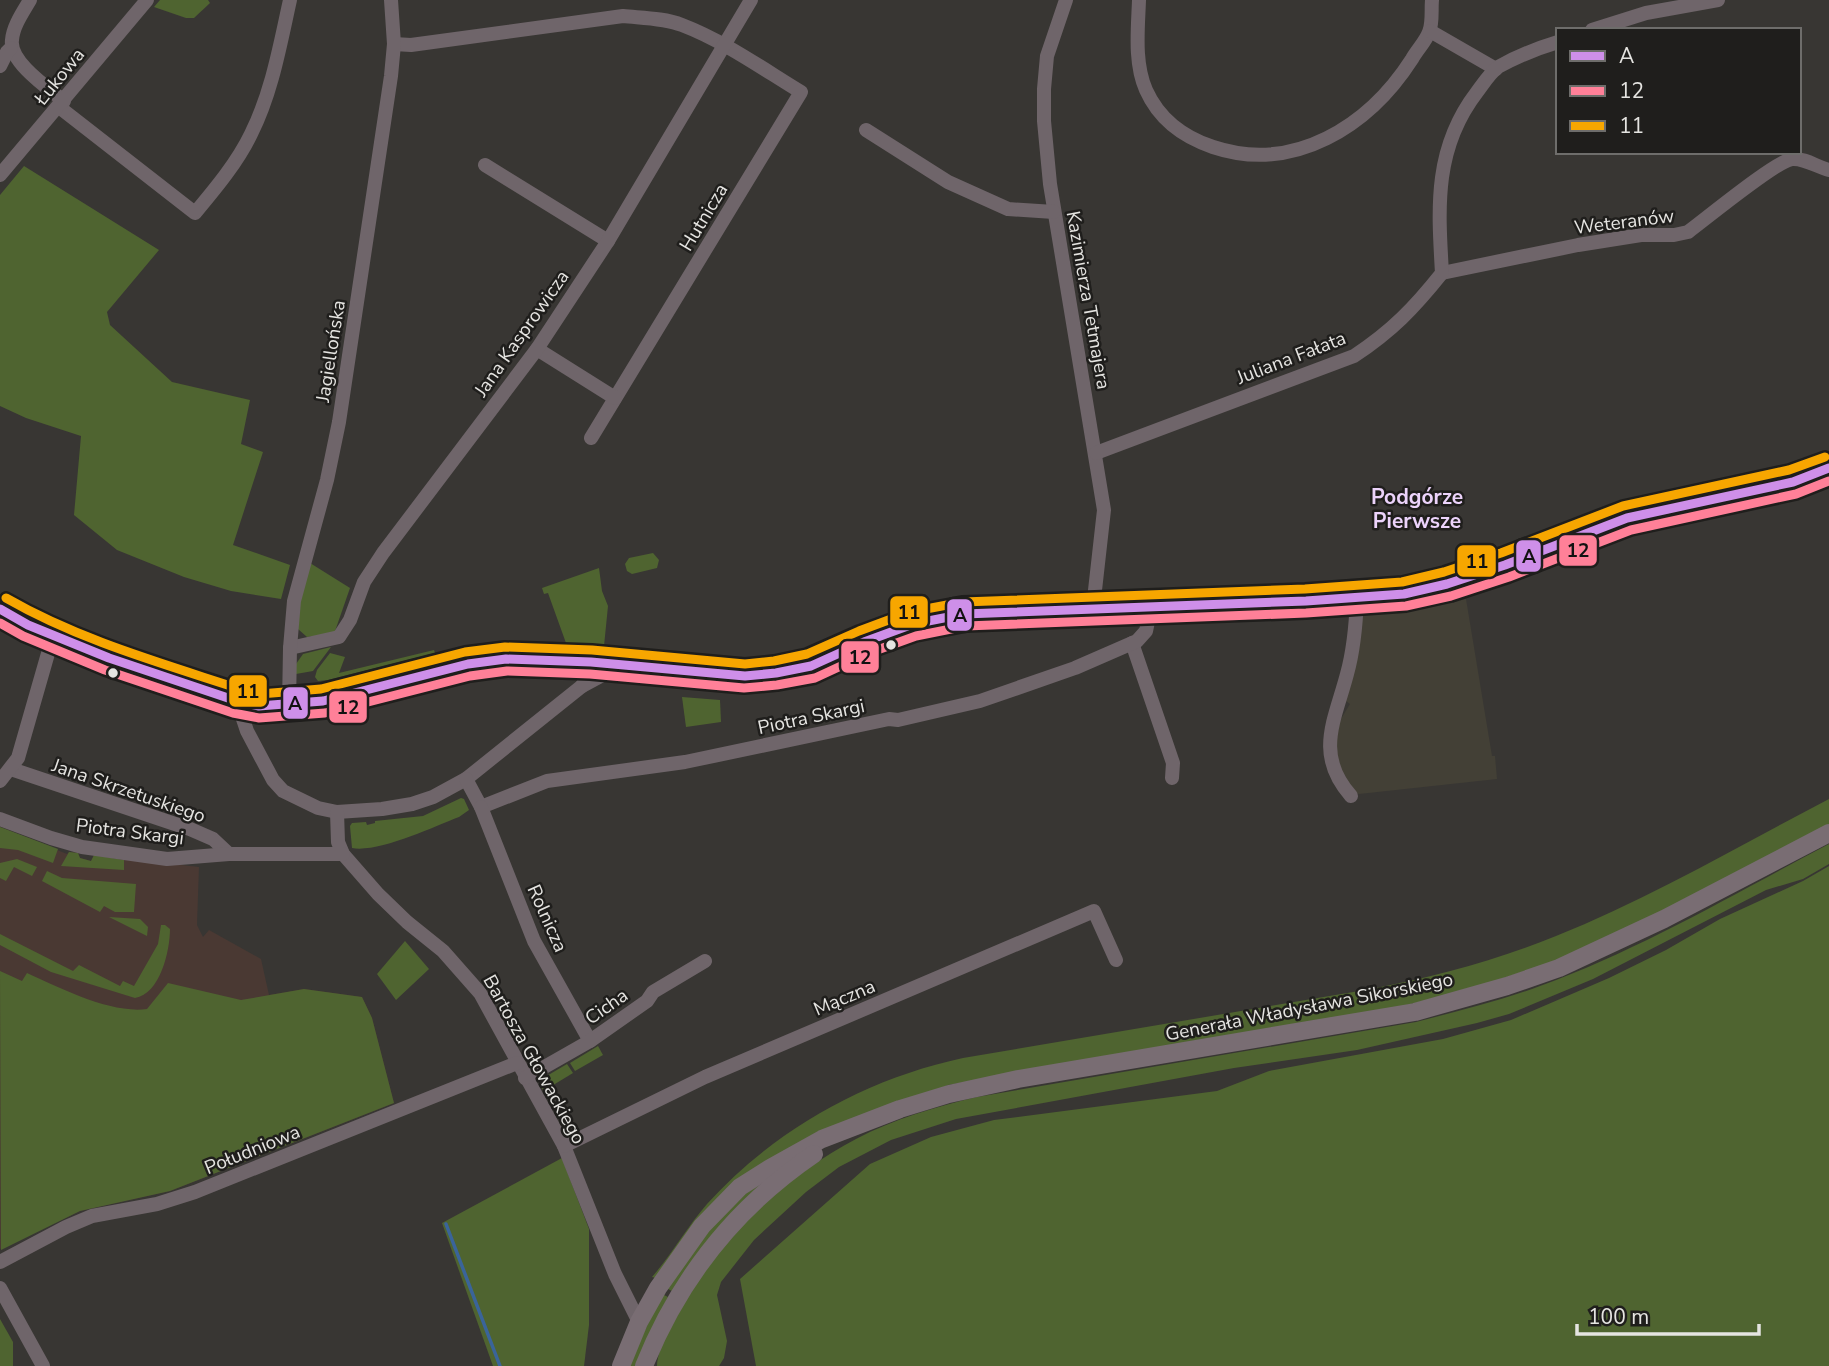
<svg xmlns="http://www.w3.org/2000/svg" width="1829" height="1366" font-family="'Nunito Sans',sans-serif">
	<style>
		.built { fill: #434036 }
		.education { fill: #4a3933 }
		.green { fill: #4f6430 }
		.lines { fill: none; stroke-linecap: round; stroke-linejoin: round }
		.stream { stroke: #3a649a; stroke-width: 3.5 }
		.minor { stroke: #6f656a; stroke-width: 14 }
		.major { stroke: #796d73; stroke-width: 18 }
		.bus-1-casing { stroke: #1f1e1c; stroke-width: 14 }
		.bus-2-casing { stroke: #1f1e1c; stroke-width: 14 }
		.bus-3-casing { stroke: #1f1e1c; stroke-width: 14 }
		.bus-1 { stroke: #ce8fe9; stroke-width: 9 }
		.bus-2 { stroke: #ff8098; stroke-width: 9 }
		.bus-3 { stroke: #f7a600; stroke-width: 9 }
		.bus-dot { fill: #e5e4e1; stroke: #1f1e1c; stroke-width: 2.5 }
		.labels { text-anchor: middle; stroke-width: 5; stroke-linejoin: round; paint-order: stroke }
		.street-label { font-size: 19px; fill: #e5e4e1; stroke: #1f1e1c }
		.neighbourhood-label { font-size: 21px; font-weight: bold; fill: #ecd3fb; stroke: #1f1e1c }
		.line-badge { stroke: #1f1e1c; stroke-width: 2.5 }
		.pale-badge-label { font-size: 19px; text-anchor: middle; font-weight: bold; fill: #111 }
	</style>
	<rect width="100%" height="100%" fill="#383633"/>
	<path class="built" d="M 1466,599 L 1492,756 L 1495,756 L 1497,779 L 1359,794 L 1354,792 L 1344,781 L 1332,734 L 1350,704 L 1342,698 L 1362,615 L 1368,611 Z"/>
	<path class="education" d="M 0,827 L 67,854 L 69,852 L 78,853 L 80,858 L 91,861 L 94,855 L 199,867 L 197,925 L 203,937 L 209,930 L 261,959 L 269,995 L 304,989 L 362,997 L 372,1018 L 394,1103 L 170,1191 L 80,1211 L 0,1249 Z"/>
	<g class="green">
		<path d="M 160,0 L 208,0 L 210,3 L 194,18 L 186,18 L 154,7 Z"/>
		<path d="M 24,166 L 159,250 L 107,312 L 110,325 L 172,382 L 250,400 L 241,444 L 263,452 L 233,545 L 290,565 L 281,599 L 231,591 L 184,577 L 117,550 L 74,515 L 81,436 L 26,418 L 0,406 L 0,195 Z"/>
		<path d="M 653,553 L 659,560 L 657,568 L 632,574 L 627,571 L 625,564 L 629,558 Z"/>
		<path d="M 310,563 L 350,588 L 334,634 L 307,637 L 298,629 L 300,600 Z"/>
		<path d="M 599,568 L 602,591 L 608,606 L 604,646 L 566,643 L 548,593 L 544,594 L 542,588 Z"/>
		<path d="M 531,645 L 531,650 L 498,652 L 451,659 L 327,690 L 331,685 C 397,668 463,647 531,645 Z"/>
		<path d="M 331,647 L 313,671 L 296,674 L 296,664 L 303,654 Z"/>
		<path d="M 434,650 L 435,653 L 328,680 L 318,681 L 315,677 L 317,670 L 330,653 L 345,657 L 339,673 Z"/>
		<path d="M 682,697 L 720,700 L 721,722 L 686,727 Z"/>
		<path d="M 461,798 L 464,799 L 469,810 L 459,817 C 433,827 378,853 352,848 L 350,826 L 352,823 L 366,822 L 367,825 L 375,823 L 375,821 L 423,816 Z"/>
		<path d="M 1829,799 L 1829,825 L 1673,907 L 1568,957 L 1455,994 L 1389,1009 L 948,1085 L 730,1186 L 695,1222 L 656,1278 L 652,1277 C 672,1254 687,1227 707,1204 C 774,1130 865,1079 963,1058 L 1371,989 C 1434,977 1497,960 1556,936 C 1651,898 1739,846 1829,799 Z"/>
		<path d="M 0,827 L 58,849 L 53,863 L 18,850 L 0,848 Z"/>
		<path d="M 1829,844 L 1829,864 L 1803,879 L 1766,890 L 1593,979 L 1509,1014 L 1477,1023 L 1357,1050 L 1234,1068 L 956,1119 L 891,1140 L 839,1167 L 806,1192 L 754,1240 L 721,1282 L 717,1295 L 727,1341 L 724,1358 L 719,1366 L 657,1366 C 658,1346 672,1325 682,1307 C 719,1237 786,1176 856,1139 C 894,1119 935,1107 977,1097 L 1416,1022 C 1458,1011 1500,1001 1540,986 C 1641,949 1734,894 1829,844 Z"/>
		<path d="M 69,852 L 78,853 L 80,858 L 91,861 L 94,855 L 124,860 L 124,870 L 61,866 Z"/>
		<path d="M 17,859 L 37,867 L 32,876 L 14,867 L 6,881 L 0,878 L 0,863 Z"/>
		<path d="M 1829,866 L 1829,1366 L 756,1366 L 740,1279 L 870,1164 L 931,1137 L 994,1120 L 1217,1091 L 1269,1071 L 1443,1039 L 1511,1020 L 1609,978 L 1666,950 L 1720,919 L 1803,881 Z"/>
		<path d="M 47,871 L 62,878 L 136,884 L 134,912 L 115,912 L 104,906 L 100,912 L 42,881 Z"/>
		<path d="M 109,917 L 140,919 L 148,927 L 147,936 Z"/>
		<path d="M 161,925 L 165,925 L 170,929 C 170,951 160,994 135,998 L 51,972 L 0,945 L 0,934 L 73,971 L 79,965 L 120,986 L 123,981 L 134,986 L 158,944 Z"/>
		<path d="M 405,941 L 429,969 L 396,1000 L 377,974 Z"/>
		<path d="M 0,971 L 22,981 L 27,973 C 60,988 111,1014 147,1009 L 168,983 L 241,1000 L 304,989 L 362,997 L 372,1018 L 394,1103 L 170,1191 L 80,1211 L 1,1250 Z"/>
		<path d="M 598,1046 L 603,1055 L 575,1071 L 570,1063 Z"/>
		<path d="M 567,1064 L 573,1073 L 545,1090 L 542,1089 L 540,1080 Z"/>
		<path d="M 562,1158 L 589,1229 L 589,1325 L 584,1366 L 493,1366 L 442,1223 Z"/>
		<path d="M 761,1184 L 707,1241 L 672,1291 L 666,1288 L 686,1258 L 736,1199 Z"/>
		<path d="M 662,1294 L 668,1297 L 635,1366 L 628,1366 Z"/>
		<path d="M 0,1319 L 13,1342 L 13,1366 L 0,1366 Z"/>
	</g>
	<g class="lines">
		<path class="stream" d="M 446,1224 L 500,1366"/>
		<g class="minor">
			<path d="M 30,0 C 23,12 13,26 12,40 C 9,62 48,88 64,101"/>
			<path d="M 1066,0 L 1047,56 L 1044,89 L 1044,121 L 1050,184 L 1104,510 L 1093,608"/>
			<path d="M 1139,0 C 1138,29 1134,63 1146,90 C 1159,119 1183,137 1213,147 C 1294,174 1369,126 1412,59 C 1417,50 1426,41 1429,32 C 1433,23 1431,10 1432,0"/>
			<path d="M 1592,30 L 1646,13 L 1718,0"/>
			<path d="M 1430,31 L 1496,69"/>
			<path d="M 394,44 L 411,45 L 623,16 C 642,18 664,18 682,25 C 724,41 763,69 801,92 L 591,438"/>
			<path d="M 0,66 L 7,52 L 11,48"/>
			<path d="M 59,107 L 195,213 C 215,189 237,163 251,134 C 272,92 280,45 290,0"/>
			<path d="M 866,130 L 948,182 L 1008,209 L 1054,212"/>
			<path d="M 485,165 L 608,241"/>
			<path d="M 0,175 L 147,0"/>
			<path d="M 1442,273 L 1578,245 L 1641,235 L 1674,235 L 1688,232 C 1707,218 1776,161 1792,159 C 1805,158 1817,167 1829,170"/>
			<path d="M 537,349 L 615,398"/>
			<path d="M 1096,453 L 1354,356 C 1392,331 1414,308 1442,273 C 1438,206 1434,148 1477,92 C 1483,84 1490,73 1498,67 C 1516,57 1538,48 1558,42"/>
			<path d="M 0,609 L 28,625 L 109,658 L 237,701 L 259,706 L 323,701 L 468,664 L 506,659 L 591,662 L 745,676 L 776,673 L 811,666 L 864,642 L 913,624 L 964,614 L 1005,611 L 1306,601 L 1404,594 L 1447,584 L 1505,565 L 1627,518 L 1793,482 L 1829,468"/>
			<path d="M 1132,643 L 1173,763 L 1172,778"/>
			<path d="M 290,648 L 339,637 L 350,620 L 364,582 L 383,553 L 537,349 L 608,241 L 751,0"/>
			<path d="M 582,686 L 621,665"/>
			<path d="M 237,701 L 247,731 L 273,780 L 283,791 L 318,808 L 337,812 L 382,809 L 412,804 L 433,797 L 466,779 L 582,686 L 590,671 L 591,662"/>
			<path d="M 289,705 L 290,648 L 294,601 L 327,480 L 339,422 L 391,76 L 394,44 L 391,0"/>
			<path d="M 11,769 L 190,829 L 213,839 L 229,854"/>
			<path d="M 466,779 L 481,807 L 547,781 L 685,762 L 889,719 L 898,720 L 980,701 L 1075,668 L 1137,641 L 1146,631 L 1151,607"/>
			<path d="M 0,781 L 18,758 L 53,636"/>
			<path d="M 1351,796 C 1314,754 1335,720 1347,674 C 1354,649 1356,624 1357,598"/>
			<path d="M 481,807 L 534,941 L 590,1041"/>
			<path d="M 337,812 L 338,842 L 343,854 L 378,894 L 407,922 L 443,951 L 480,993 L 564,1146 L 615,1274 L 639,1322"/>
			<path d="M 0,819 L 51,838 L 82,847 L 167,859 L 229,854 L 343,854"/>
			<path d="M 525,1078 L 590,1041 L 647,1001 L 653,992 L 705,961"/>
			<path d="M 564,1146 L 705,1077 L 1094,911 L 1116,960"/>
			<path d="M 0,1262 L 66,1227 L 92,1216 L 157,1204 L 195,1192 L 517,1063"/>
			<path d="M 0,1288 L 43,1366"/>
		</g>
		<g class="major">
			<path d="M 621,1366 L 639,1322 L 658,1288 L 702,1226 L 740,1187 L 770,1168 L 822,1139 L 900,1109 L 949,1094 L 1018,1079 L 1415,1012 L 1507,986 L 1559,968 L 1664,919 L 1829,833"/>
			<path d="M 644,1366 C 679,1279 736,1207 814,1154"/>
		</g>
		<defs>
			<path id="bus-1" d="M 0,609 L 28,625 L 109,658 L 237,701 L 259,706 L 323,701 L 468,664 L 506,659 L 591,662 L 745,676 L 776,673 L 811,666 L 864,642 L 913,624 L 964,614 L 1306,601 L 1404,594 L 1447,584 L 1505,565 L 1627,518 L 1793,482 L 1829,468"/>
			<path id="bus-2" d="M 0,623 L 23,636 L 105,670 L 233,713 L 259,718 L 325,713 L 470,676 L 507,671 L 590,674 L 744,688 L 777,685 L 815,678 L 869,653 L 916,636 L 966,626 L 1306,613 L 1406,606 L 1451,596 L 1509,577 L 1631,530 L 1796,494 L 1829,481"/>
			<path id="bus-3" d="M 6,598 C 79,640 161,663 240,689 L 260,694 L 321,689 L 465,652 L 505,647 L 592,650 L 745,664 L 774,661 L 807,654 L 859,631 L 910,612 L 963,602 L 1305,589 L 1402,582 L 1444,572 L 1501,553 L 1623,506 L 1789,470 L 1825,457"/>
		</defs>
		<use href="#bus-1" class="bus-1-casing"/>
		<use href="#bus-2" class="bus-2-casing"/>
		<use href="#bus-3" class="bus-3-casing"/>
		<use href="#bus-1" class="bus-1"/>
		<use href="#bus-2" class="bus-2"/>
		<use href="#bus-3" class="bus-3"/>
	</g>
	<g class="bus-dot">
		<circle cx="891" cy="645" r="6"/>
		<circle cx="113" cy="673" r="6"/>
	</g>
	<g class="labels">
		<g class="street-label">
			<text transform="translate(59 76) rotate(-51)" y="7">Łukowa</text>
			<text transform="translate(703 217) rotate(-59)" y="7">Hutnicza</text>
			<text transform="translate(1624 221) rotate(-7)" y="7">Weteranów</text>
			<text transform="translate(1089 300) rotate(80)" y="7">Kazimierza Tetmajera</text>
			<text transform="translate(521 333) rotate(-55)" y="7">Jana Kasprowicza</text>
			<text transform="translate(330 351) rotate(-81)" y="7">Jagiellońska</text>
			<text transform="translate(1291 357) rotate(-21)" y="7">Juliana Fałata</text>
			<text transform="translate(811 716) rotate(-12)" y="7">Piotra Skargi</text>
			<text transform="translate(129 790) rotate(19)" y="7">Jana Skrzetuskiego</text>
			<text transform="translate(130 831) rotate(7)" y="7">Piotra Skargi</text>
			<text transform="translate(548 918) rotate(66)" y="7">Rolnicza</text>
			<text transform="translate(844 997) rotate(-23)" y="7">Mączna</text>
			<text transform="translate(606 1006) rotate(-35)" y="7">Cicha</text>
			<text transform="translate(1309 1006) rotate(-11)" y="7">Generała Władysława Sikorskiego</text>
			<text transform="translate(535 1059) rotate(61)" y="7">Bartosza Głowackiego</text>
			<text transform="translate(252 1149) rotate(-22)" y="7">Południowa</text>
		</g>
		<g class="neighbourhood-label">
			<text x="1417" y="504">Podgórze<tspan x="1417" dy="24">Pierwsze</tspan></text>
		</g>
	</g>
	<g class="line-badge">
		<rect x="1558" y="534" width="40" height="33" rx="7" fill="#ff8098"/>
		<rect x="1515" y="539" width="27" height="34" rx="7" fill="#ce8fe9"/>
		<rect x="1456" y="544" width="41" height="34" rx="7" fill="#f7a600"/>
		<rect x="889" y="595" width="40" height="34" rx="7" fill="#f7a600"/>
		<rect x="946" y="598" width="27" height="34" rx="7" fill="#ce8fe9"/>
		<rect x="840" y="640" width="40" height="34" rx="7" fill="#ff8098"/>
		<rect x="228" y="674" width="40" height="34" rx="7" fill="#f7a600"/>
		<rect x="282" y="686" width="27" height="34" rx="7" fill="#ce8fe9"/>
		<rect x="328" y="690" width="40" height="34" rx="7" fill="#ff8098"/>
	</g>
	<g class="pale-badge-label">
		<text x="1578" y="557">12</text>
		<text x="1529" y="563">A</text>
		<text x="1477" y="568">11</text>
		<text x="909" y="619">11</text>
		<text x="960" y="622">A</text>
		<text x="860" y="664">12</text>
		<text x="248" y="698">11</text>
		<text x="295" y="710">A</text>
		<text x="348" y="714">12</text>
	</g>
	<rect x="1556" y="28" width="245" height="126" fill="#1f1e1c" stroke="#6e6d6b" stroke-width="2"/>
	<rect x="1570" y="51" width="35" height="10" fill="#ce8fe9" stroke="#6e6d6b" stroke-width="2"/>
	<text x="1619" y="63" font-size="21" fill="#e5e4e1">A</text>
	<rect x="1570" y="86" width="35" height="10" fill="#ff8098" stroke="#6e6d6b" stroke-width="2"/>
	<text x="1619" y="98" font-size="21" fill="#e5e4e1">12</text>
	<rect x="1570" y="121" width="35" height="10" fill="#f7a600" stroke="#6e6d6b" stroke-width="2"/>
	<text x="1619" y="133" font-size="21" fill="#e5e4e1">11</text>
	<path d="M1577 1324v10h182v-10" fill="none" stroke="#e5e4e1" stroke-width="3.5"/>
	<text x="1588" y="1324" font-size="21" fill="#e5e4e1" stroke="#1f1e1c" stroke-width="5" paint-order="stroke">100 m</text>
</svg>
